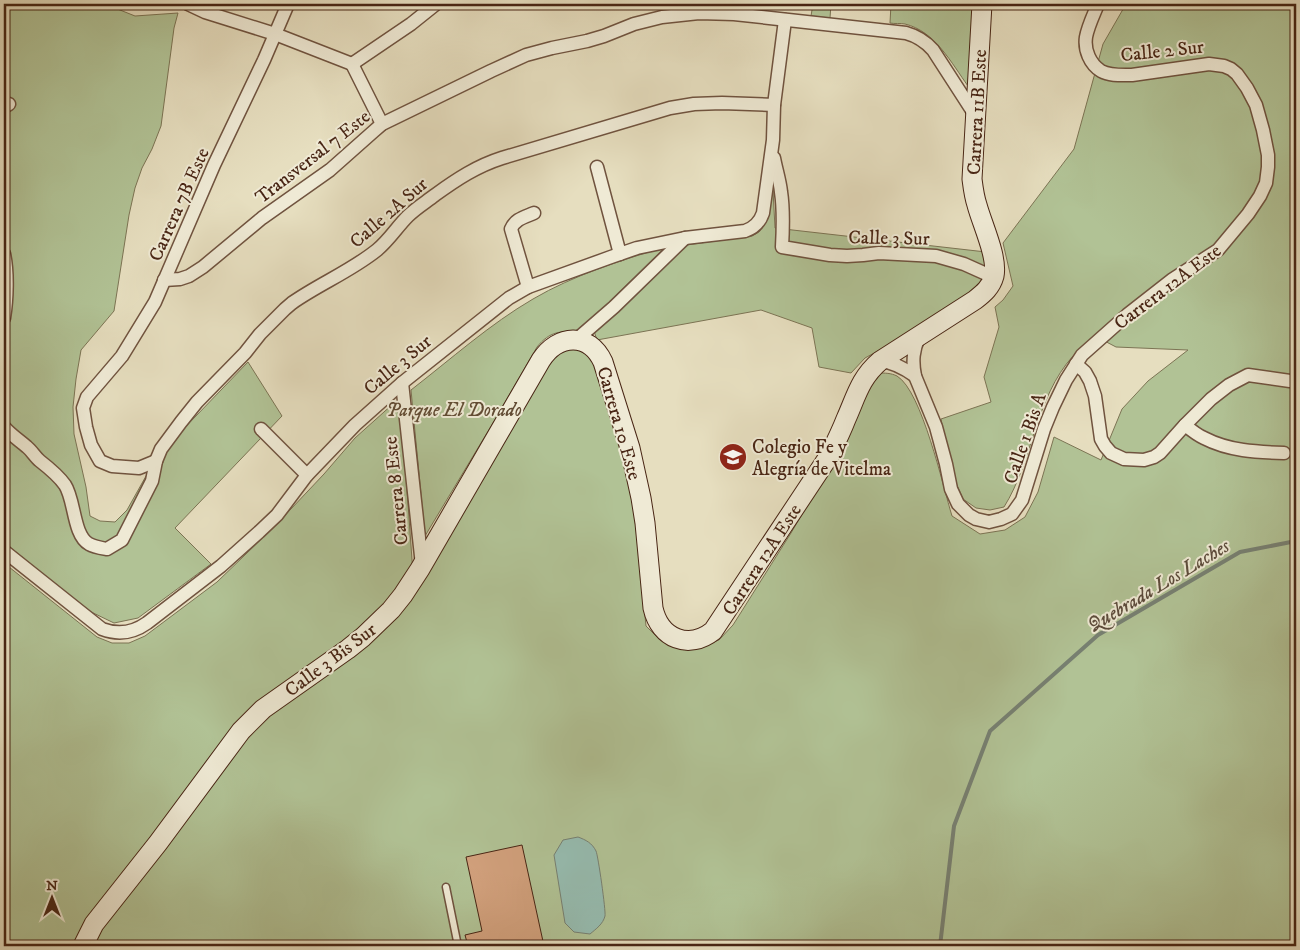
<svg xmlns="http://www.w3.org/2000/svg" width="1300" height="950" font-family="'IM FELL DW Pica',serif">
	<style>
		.green { fill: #b1c295; stroke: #7c7454 }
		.water { fill: #96bcb0; stroke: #778072 }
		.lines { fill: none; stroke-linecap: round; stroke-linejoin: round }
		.stream { stroke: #778072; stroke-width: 4 }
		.building { fill: #d1a07c; stroke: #482514 }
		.lane-casing { stroke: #70533f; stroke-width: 9 }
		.street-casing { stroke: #70533f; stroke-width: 15 }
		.secondary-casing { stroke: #482514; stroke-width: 21 }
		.lane { stroke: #efead5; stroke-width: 6 }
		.street { stroke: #efead5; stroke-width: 12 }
		.secondary { stroke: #efead5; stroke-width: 19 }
		.labels { text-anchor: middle; stroke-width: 4; stroke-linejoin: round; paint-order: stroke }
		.street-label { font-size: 19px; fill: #482514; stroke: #efead5 }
		.park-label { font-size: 19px; font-style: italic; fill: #624c34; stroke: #efead5 }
		.poi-label { font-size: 19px; fill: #482514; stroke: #efead5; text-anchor: start }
		.water-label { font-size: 20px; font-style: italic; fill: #5c4b3b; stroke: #efead5 }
	</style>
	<rect width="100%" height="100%" fill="#e6debf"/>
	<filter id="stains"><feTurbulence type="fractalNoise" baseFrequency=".004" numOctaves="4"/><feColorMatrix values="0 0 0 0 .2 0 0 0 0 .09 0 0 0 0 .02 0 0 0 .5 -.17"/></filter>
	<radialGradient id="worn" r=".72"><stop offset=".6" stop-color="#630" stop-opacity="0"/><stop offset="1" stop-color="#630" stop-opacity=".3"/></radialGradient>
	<g class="green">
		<path d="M 4,4 L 105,4 L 135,16 L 178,13 L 174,28 L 161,126 L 152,149 L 142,168 L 135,188 L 129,215 L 114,311 L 81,350 L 76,379 L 73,407 L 74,434 L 86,487 L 90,516 L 100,521 L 115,522 L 127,510 L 146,476 L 170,443 L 248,362 L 282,416 L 175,528 L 211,564 L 138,618 L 114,623 L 85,609 L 4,542 Z"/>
		<path d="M 813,4 L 831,4 L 830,18 L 811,16 Z"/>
		<path d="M 891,4 L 973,4 L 968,86 C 952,64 935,31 905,24 C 900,23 895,24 890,23 Z"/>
		<path d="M 1126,4 L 1296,4 L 1296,946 L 4,946 L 4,563 L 97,637 L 112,643 L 129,643 L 145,636 L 217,582 L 274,527 L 324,474 L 355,438 L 394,403 L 401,405 L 414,588 L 554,354 L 570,346 L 592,357 L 618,433 L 633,496 L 646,626 L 659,639 L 675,647 L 699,647 L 719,640 L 733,625 L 791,533 L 844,443 L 864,388 L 878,373 C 885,373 891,373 897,376 C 922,391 943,487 952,516 L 980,534 L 1005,530 L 1025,517 L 1038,492 L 1054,437 L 1101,460 L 1122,409 L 1148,381 L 1188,350 L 1116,347 L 1097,337 C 1090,343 1080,349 1073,356 C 1035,398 1033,461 1004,507 L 990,510 L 976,508 L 963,499 L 952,474 L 941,419 L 991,402 L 984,377 L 999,327 L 995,307 L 1003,300 L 1013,286 L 1003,243 L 1074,149 L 1103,44 Z"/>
		<path d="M 773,190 L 775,228 L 986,252 L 986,265 L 982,280 L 969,293 L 889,345 L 865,358 L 851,373 L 819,367 L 812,328 L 761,310 L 597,340 L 594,331 L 686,245 L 752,236 L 759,232 L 766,221 Z"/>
		<path d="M 665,247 L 579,332 C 560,331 550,331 537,347 L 493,423 L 425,536 L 411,390 C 451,359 490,324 533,299 C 574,275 619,261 665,247 Z"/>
	</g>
	<path class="water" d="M 578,837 C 586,840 592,843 596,851 C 598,855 606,911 605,916 C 603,924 596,929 590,934 L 574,932 L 565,923 L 554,855 L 563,840 Z"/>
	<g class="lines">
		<path class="stream" d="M 940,946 L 954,826 L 990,731 L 1098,635 L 1240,552 L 1296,541"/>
	</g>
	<path class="building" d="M 522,845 L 544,946 L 468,946 L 465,935 L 482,931 L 466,857 Z"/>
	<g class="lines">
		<defs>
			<path id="lane" d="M 446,887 L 458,946"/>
			<g id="street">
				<path d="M 188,4 L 205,12 L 275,34 L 352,64"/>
				<path d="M 352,64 L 411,24 L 436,4"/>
				<path d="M 352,64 L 382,124"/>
				<path d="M 4,107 L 9,104"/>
				<path d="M 774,158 C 776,169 780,181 781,192 C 784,211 783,229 782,247 L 830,255 L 847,256 L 863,255 L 879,253 L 936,256 L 964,264 L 993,277"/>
				<path d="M 597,167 L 620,254"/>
				<path d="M 4,254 C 8,272 7,300 4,318"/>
				<path d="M 164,280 L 180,279 L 189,276 L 203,267 L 262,218 L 330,170 L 374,131 L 382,124 L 491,71 L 526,55 L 552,48 L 587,41 L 604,36 L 634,24 L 662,17 L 699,13 L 734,14 L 906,33 C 917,36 925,41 933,50 L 975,115"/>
				<path d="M 528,287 L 511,229 C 515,219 525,217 534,213"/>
				<path d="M 919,337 C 913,350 912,361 915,376 L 936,427 L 946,464 L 951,489 L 958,504 L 969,515 L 976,519 L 989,522 L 1001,519 L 1012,514 L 1022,500 L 1044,429 L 1053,407 L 1066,380 L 1082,355 L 1127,315 L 1173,279 L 1218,250 L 1248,214 L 1260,196 L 1266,183 L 1268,167 L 1268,155 L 1263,130 L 1256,105 L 1247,88 L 1237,74 L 1231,69 L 1224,66 L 1209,64 L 1132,75 C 1122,75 1110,76 1101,71 C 1090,64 1084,50 1086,37 C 1088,26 1094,14 1098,4"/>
				<path d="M 576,340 L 614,307 L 685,238"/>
				<path d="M 880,361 C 893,362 904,368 915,376"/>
				<path d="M 1076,364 L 1085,372 L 1090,381 L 1095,396 L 1101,439 L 1105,446 L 1111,453 L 1124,459 L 1144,460 L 1154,457 L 1160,453 L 1185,425 L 1211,399 L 1229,385 L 1248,375 L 1290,381"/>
				<path d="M 402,383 L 422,565"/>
				<path d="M 1185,425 C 1191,430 1197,435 1204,438 C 1229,451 1256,452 1284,453"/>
				<path d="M 4,427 C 11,435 19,440 27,447 C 32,451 35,457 40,461 C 49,468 58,475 65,485 C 75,500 73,535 89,544 C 94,547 101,548 107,549 L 122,540 L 152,481 L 156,461 L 161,449 L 181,422 L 197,402 L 245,353 L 260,334 L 285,309 L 292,303 C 319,284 351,271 377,250 C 389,240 397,227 408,216 C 416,208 426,202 435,195 C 457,179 477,166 502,158 L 670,108 L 694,104 L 722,103 L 774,105"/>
				<path d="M 261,429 L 307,475"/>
				<path d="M 156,461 L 139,468 L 112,466 L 100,461 L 91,445 L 86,427 L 83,408 L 87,397 L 122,356 L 155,302 L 214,165 L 264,60 L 288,4"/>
				<path d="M 4,551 L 102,629 C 118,635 133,633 147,623 L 221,566 L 259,532 L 277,515 L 307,475 L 355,425 L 402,383 L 509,298 L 528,287 L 611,257 L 637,248 L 685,238 L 745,231 C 754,228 760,222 763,213 L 773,140 L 774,105 L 785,20"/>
			</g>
			<path id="secondary" d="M 83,946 L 94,924 L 158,843 L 241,731 L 263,709 L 348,649 L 363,637 L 391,610 L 403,595 L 420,569 L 541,360 C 558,334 589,332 603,362 L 630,448 L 641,498 L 645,523 L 653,608 C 660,639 689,650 713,631 L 829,456 C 835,444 841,432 846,419 C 856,397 860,378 880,361 L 975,300 C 984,293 991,287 994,276 C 998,257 982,224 977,205 C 974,196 973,187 972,179 L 982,4"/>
		</defs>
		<use href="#lane" class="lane-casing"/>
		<use href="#street" class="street-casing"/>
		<use href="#secondary" class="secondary-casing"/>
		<use href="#lane" class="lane"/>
		<use href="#street" class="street"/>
		<use href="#secondary" class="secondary"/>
	</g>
	<defs>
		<symbol id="school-disc" viewBox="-11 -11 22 22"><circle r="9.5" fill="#8f2418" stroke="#efead5"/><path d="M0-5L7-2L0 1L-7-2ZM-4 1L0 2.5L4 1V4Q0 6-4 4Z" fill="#fff"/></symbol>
	</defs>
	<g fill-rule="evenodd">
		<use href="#school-disc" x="717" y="441" width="32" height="32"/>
	</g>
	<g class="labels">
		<g class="street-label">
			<text transform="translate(1162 50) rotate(-6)" y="7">Calle 2 Sur</text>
			<text transform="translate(976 112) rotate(-87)" y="7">Carrera 11B Este</text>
			<text transform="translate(312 156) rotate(-38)" y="7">Transversal 7 Este</text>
			<text transform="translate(178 204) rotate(-66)" y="7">Carrera 7B Este</text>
			<text transform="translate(388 212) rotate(-41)" y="7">Calle 2A Sur</text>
			<text transform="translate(889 237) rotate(1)" y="7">Calle 3 Sur</text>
			<text transform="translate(1167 286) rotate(-37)" y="7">Carrera 12A Este</text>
			<text transform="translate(397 364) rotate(-40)" y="7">Calle 3 Sur</text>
			<text transform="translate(620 423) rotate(74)" y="7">Carrera 10 Este</text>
			<text transform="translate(1024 438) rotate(-71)" y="7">Calle 1 Bis A</text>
			<text transform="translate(395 491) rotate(-96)" y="7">Carrera 8 Este</text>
			<text transform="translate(761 559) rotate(-57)" y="7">Carrera 12A Este</text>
			<text transform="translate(330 659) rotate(-37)" y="7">Calle 3 Bis Sur</text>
		</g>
		<g class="park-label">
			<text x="454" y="416">Parque El Dorado</text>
		</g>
		<g class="poi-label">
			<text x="752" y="453">Colegio Fe y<tspan x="752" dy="22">Alegría de Vitelma</tspan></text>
		</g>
		<g class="water-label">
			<text transform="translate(1158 585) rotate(-31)" y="7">Quebrada Los Laches</text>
		</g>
	</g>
	<rect width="1300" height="950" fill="none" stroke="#e6debf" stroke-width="20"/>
	<rect x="5" y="5" width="1290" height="940" fill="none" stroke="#482514" stroke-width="2.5"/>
	<rect x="10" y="10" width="1280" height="930" fill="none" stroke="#482514"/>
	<g transform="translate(52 898)" stroke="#efead5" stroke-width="4" paint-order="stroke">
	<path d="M0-4L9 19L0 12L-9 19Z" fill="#482514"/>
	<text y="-8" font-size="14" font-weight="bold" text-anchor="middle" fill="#482514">N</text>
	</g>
	<rect width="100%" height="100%" filter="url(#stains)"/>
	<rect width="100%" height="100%" fill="url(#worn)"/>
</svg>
